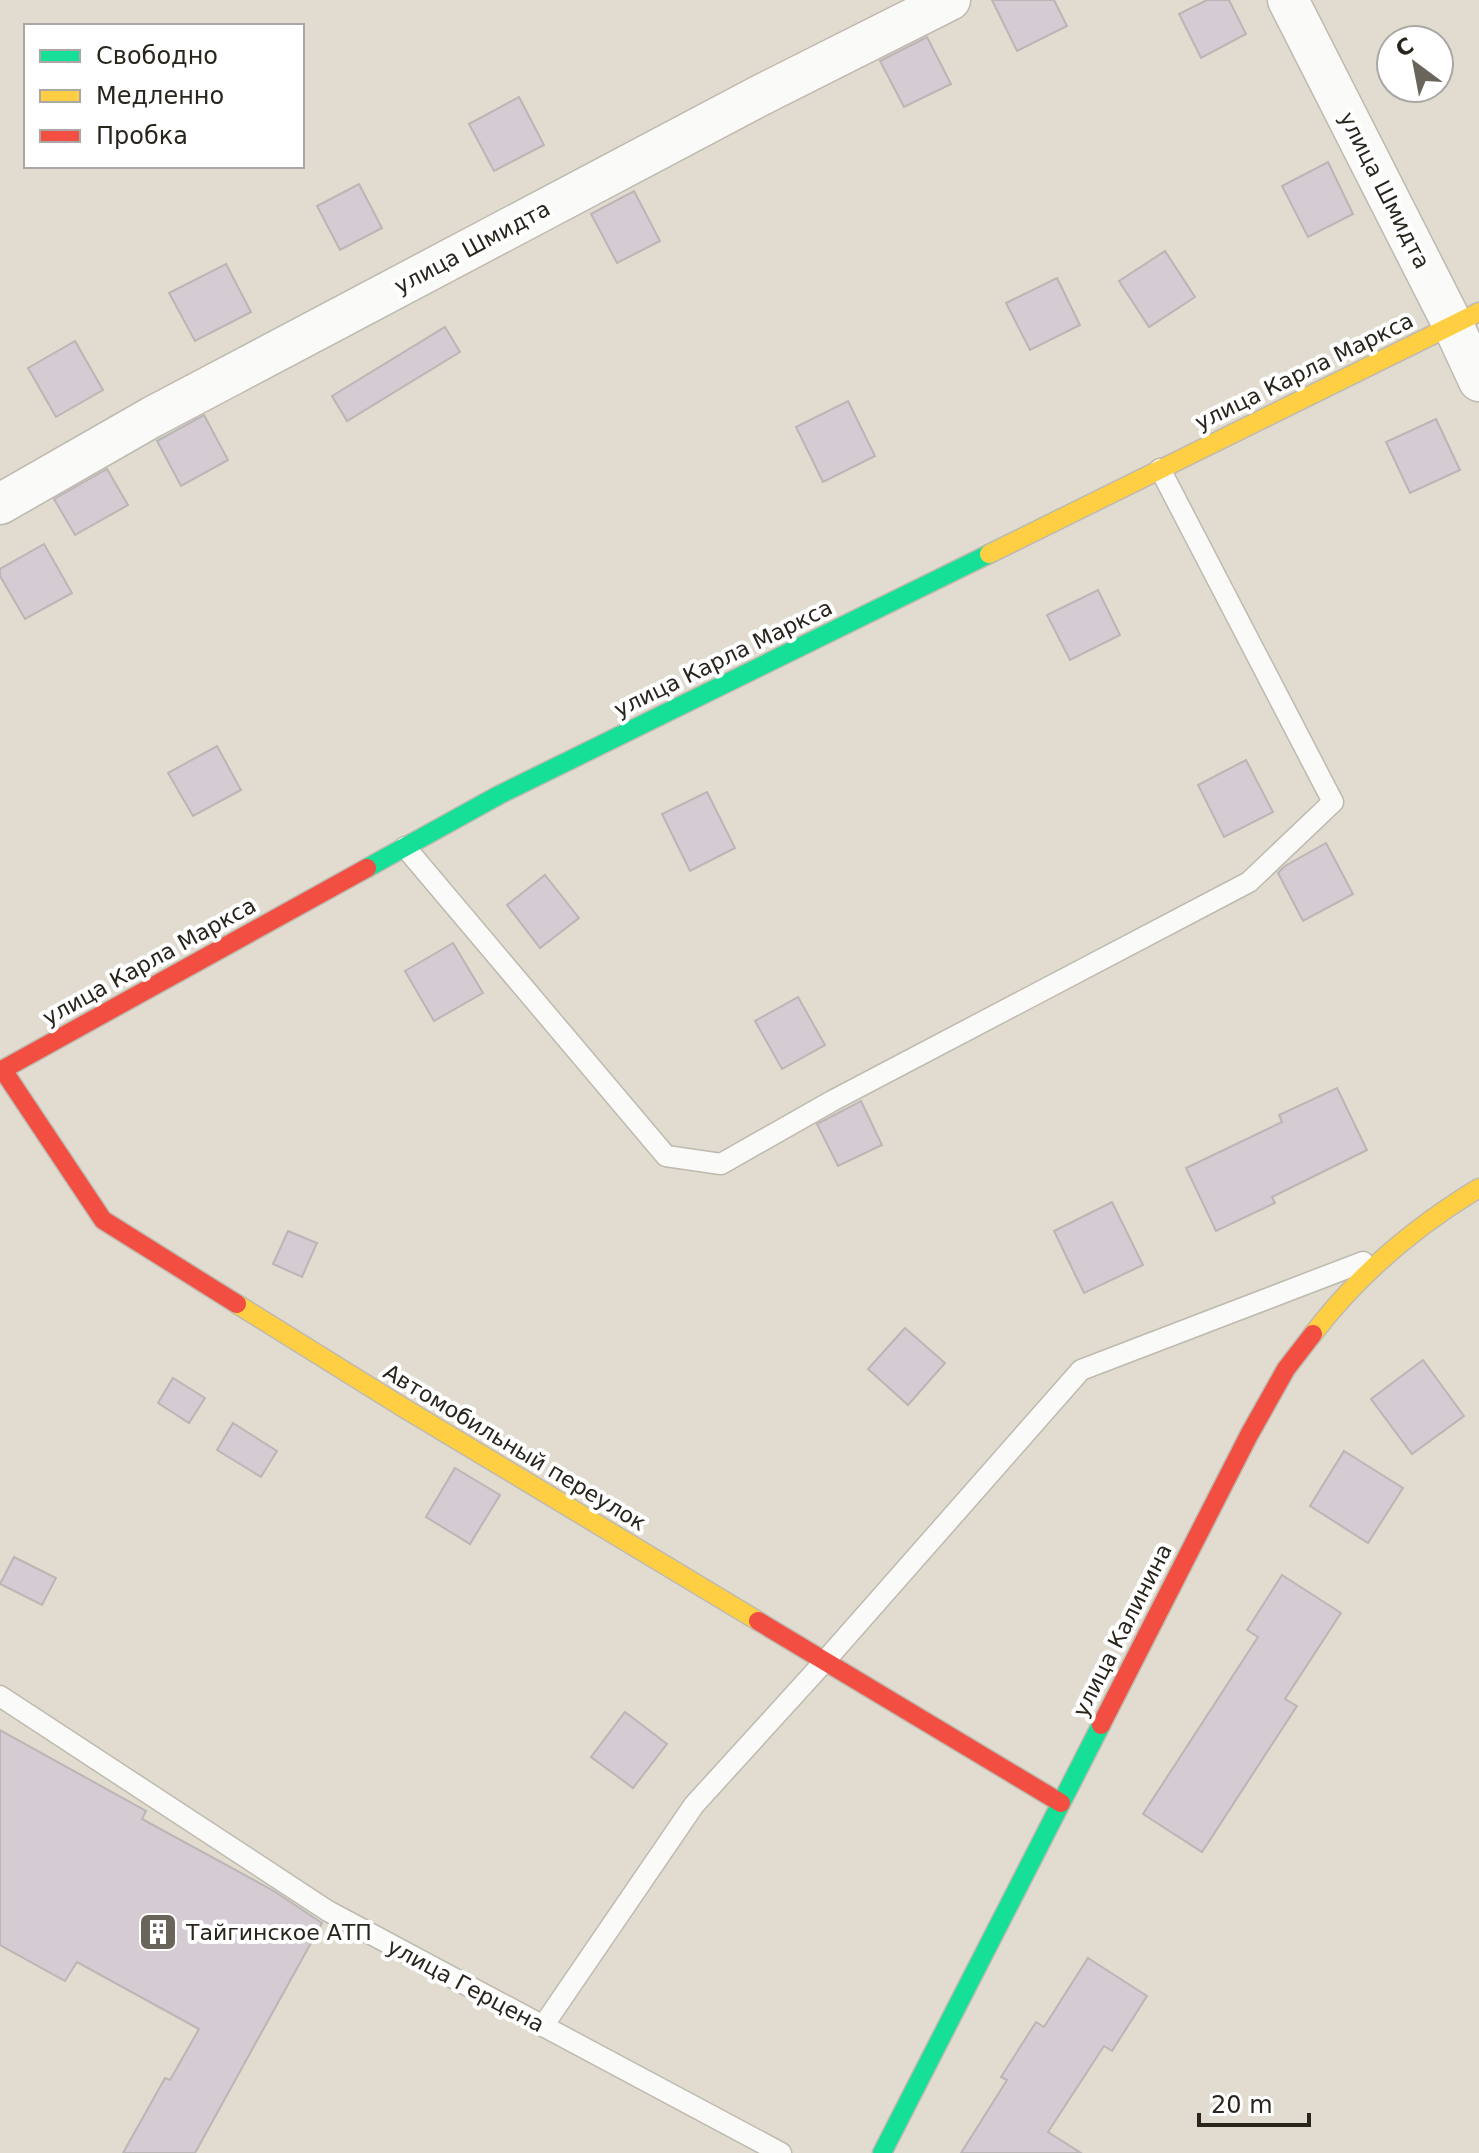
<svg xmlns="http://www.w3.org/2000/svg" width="1479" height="2153" font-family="'DejaVu Sans',sans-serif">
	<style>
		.building { fill: #d4cbd3; stroke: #bab6b5; stroke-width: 2 }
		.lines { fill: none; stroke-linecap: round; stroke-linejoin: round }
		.lane-casing { stroke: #bebaaf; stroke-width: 23 }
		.street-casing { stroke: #bebaaf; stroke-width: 43 }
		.fast-casing { stroke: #bebaaf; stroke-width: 21 }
		.slow-casing { stroke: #bebaaf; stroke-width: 21 }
		.jam-casing { stroke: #bebaaf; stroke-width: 21 }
		.lane { stroke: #fafaf8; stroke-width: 20 }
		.street { stroke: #fafaf8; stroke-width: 40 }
		.fast { stroke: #16e098; stroke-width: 18 }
		.slow { stroke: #ffcf43; stroke-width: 18 }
		.jam { stroke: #f24e42; stroke-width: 18 }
		.labels { text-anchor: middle; stroke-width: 8; stroke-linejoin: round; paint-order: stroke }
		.street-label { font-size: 22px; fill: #28251c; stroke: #fff }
		.poi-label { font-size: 22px; fill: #28251c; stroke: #fff; text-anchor: start }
	</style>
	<rect width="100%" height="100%" fill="#e1dccf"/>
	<g class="building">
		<path d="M 992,0 L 1054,0 L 1067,26 L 1017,51 Z"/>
		<path d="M 1207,0 L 1229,0 L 1246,34 L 1201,58 L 1179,14 Z"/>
		<path d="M 927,37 L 951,84 L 904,107 L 880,61 Z"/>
		<path d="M 519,97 L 544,145 L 494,171 L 469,124 Z"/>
		<path d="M 1328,162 L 1353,214 L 1308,237 L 1282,186 Z"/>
		<path d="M 359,184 L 382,228 L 340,250 L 317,206 Z"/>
		<path d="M 634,191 L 660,241 L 617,263 L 591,214 Z"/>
		<path d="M 1165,251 L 1195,297 L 1149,327 L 1119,281 Z"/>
		<path d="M 226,264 L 251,312 L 195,341 L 169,293 Z"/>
		<path d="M 1057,278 L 1080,325 L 1030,350 L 1006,303 Z"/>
		<path d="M 445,327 L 460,352 L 347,421 L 332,396 Z"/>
		<path d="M 75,341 L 103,390 L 56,417 L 28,368 Z"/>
		<path d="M 848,401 L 875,456 L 823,482 L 796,427 Z"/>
		<path d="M 204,415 L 228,460 L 181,486 L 157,441 Z"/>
		<path d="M 1436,419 L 1460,470 L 1410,493 L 1386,442 Z"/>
		<path d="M 107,469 L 128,505 L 75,535 L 54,499 Z"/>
		<path d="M 44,544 L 72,593 L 25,619 L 0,576 L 0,569 Z"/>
		<path d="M 1098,590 L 1120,635 L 1070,660 L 1047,615 Z"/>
		<path d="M 217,746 L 241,790 L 193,816 L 168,773 Z"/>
		<path d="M 1246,760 L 1273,812 L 1224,837 L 1198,785 Z"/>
		<path d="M 707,792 L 735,848 L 690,871 L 662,814 Z"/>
		<path d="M 1326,843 L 1353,894 L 1303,921 L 1278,873 L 1285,866 Z"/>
		<path d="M 545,875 L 579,918 L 540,948 L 507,905 Z"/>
		<path d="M 453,943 L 483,993 L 434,1021 L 405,971 Z"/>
		<path d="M 798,997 L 825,1045 L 782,1069 L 755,1021 Z"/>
		<path d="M 1337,1088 L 1367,1150 L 1272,1197 L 1275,1203 L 1216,1231 L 1186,1168 L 1282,1122 L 1279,1115 Z"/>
		<path d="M 861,1101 L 882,1145 L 838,1166 L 817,1124 Z"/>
		<path d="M 1112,1202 L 1143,1265 L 1084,1293 L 1054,1231 Z"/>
		<path d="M 288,1231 L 317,1243 L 302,1277 L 273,1264 Z"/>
		<path d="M 905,1328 L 945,1363 L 908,1405 L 868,1369 Z"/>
		<path d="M 1423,1360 L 1464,1416 L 1412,1454 L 1371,1399 Z"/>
		<path d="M 173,1378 L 205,1398 L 189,1423 L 158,1403 Z"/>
		<path d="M 233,1423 L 277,1451 L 261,1477 L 217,1450 Z"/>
		<path d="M 1344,1451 L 1403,1488 L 1368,1543 L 1310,1506 Z"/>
		<path d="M 455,1468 L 500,1495 L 470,1544 L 426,1517 Z"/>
		<path d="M 14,1557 L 56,1578 L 42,1605 L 0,1584 Z"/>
		<path d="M 1282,1575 L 1341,1613 L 1285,1699 L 1297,1706 L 1202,1852 L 1143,1814 L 1258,1637 L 1247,1630 Z"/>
		<path d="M 625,1712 L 667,1744 L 633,1788 L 591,1757 Z"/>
		<path d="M 0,1730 L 146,1811 L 142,1819 L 274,1891 L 322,1923 L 195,2153 L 123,2153 L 165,2078 L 170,2080 L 199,2029 L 77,1962 L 65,1981 L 0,1945 Z"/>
		<path d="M 1088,1958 L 1147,1996 L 1112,2051 L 1104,2046 L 1048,2132 L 1081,2153 L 961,2153 L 1007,2080 L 1001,2077 L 1036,2022 L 1044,2027 Z"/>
	</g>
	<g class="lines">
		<defs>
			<g id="lane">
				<path d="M 405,847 L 666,1156 L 721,1164 L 832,1101 L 1249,882 L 1333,802 L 1160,469"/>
				<path d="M 0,1696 L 328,1911 L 781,2153"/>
				<path d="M 543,2026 L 694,1805 L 825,1661 L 1081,1370 L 1363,1262"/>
			</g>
			<g id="street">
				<path d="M 1288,0 L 1453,325 L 1479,381"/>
				<path d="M 0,504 L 152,417 L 761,95 L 950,0"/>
			</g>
			<g id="fast">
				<path d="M 367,868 L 499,795 L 989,554"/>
				<path d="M 882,2153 L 1101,1725"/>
			</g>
			<g id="slow">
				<path d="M 989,554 L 1479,312"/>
				<path d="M 237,1304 L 404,1408 L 758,1621"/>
				<path d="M 1313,1334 C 1358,1275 1416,1226 1479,1188"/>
			</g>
			<g id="jam">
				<path d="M 3,1070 L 103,1220 L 237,1304"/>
				<path d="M 0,1071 L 367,868"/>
				<path d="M 758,1621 L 1061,1803"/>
				<path d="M 1101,1725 L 1249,1435 L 1286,1369 L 1313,1334"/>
			</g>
		</defs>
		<use href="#lane" class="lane-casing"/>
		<use href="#street" class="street-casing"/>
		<use href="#fast" class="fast-casing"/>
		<use href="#slow" class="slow-casing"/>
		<use href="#jam" class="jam-casing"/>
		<use href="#lane" class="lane"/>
		<use href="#street" class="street"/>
		<use href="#fast" class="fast"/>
		<use href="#slow" class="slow"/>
		<use href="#jam" class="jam"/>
	</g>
	<defs>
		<symbol id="building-square" viewBox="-11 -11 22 22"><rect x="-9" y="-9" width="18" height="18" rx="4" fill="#69655b" stroke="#fff"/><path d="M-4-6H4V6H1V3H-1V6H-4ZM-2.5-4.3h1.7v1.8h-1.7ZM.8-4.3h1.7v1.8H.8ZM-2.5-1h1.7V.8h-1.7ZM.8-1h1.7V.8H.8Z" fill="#fff"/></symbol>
	</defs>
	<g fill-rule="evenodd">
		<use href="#building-square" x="136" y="1910" width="44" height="44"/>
	</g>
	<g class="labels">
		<g class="street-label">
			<text transform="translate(1385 190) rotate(63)" y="8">улица Шмидта</text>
			<text transform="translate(472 247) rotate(-28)" y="8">улица Шмидта</text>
			<text transform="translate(1304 371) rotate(-26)" y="8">улица Карла Маркса</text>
			<text transform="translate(723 658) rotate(-26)" y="8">улица Карла Маркса</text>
			<text transform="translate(149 961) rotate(-29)" y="8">улица Карла Маркса</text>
			<text transform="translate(515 1447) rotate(31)" y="8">Автомобильный переулок</text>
			<text transform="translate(1122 1630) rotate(-63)" y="8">улица Калинина</text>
			<text transform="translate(466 1985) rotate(28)" y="8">улица Герцена</text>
		</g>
		<g class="poi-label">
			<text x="186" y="1940">Тайгинское АТП</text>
		</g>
	</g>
	<rect x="24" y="24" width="280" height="144" fill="#ffffff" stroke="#a9a8a4" stroke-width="2"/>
	<rect x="40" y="50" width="40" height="12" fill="#16e098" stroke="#a9a8a4" stroke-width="2"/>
	<text x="96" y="64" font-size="24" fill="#28251c">Свободно</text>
	<rect x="40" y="90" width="40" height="12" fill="#ffcf43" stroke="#a9a8a4" stroke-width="2"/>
	<text x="96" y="104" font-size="24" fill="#28251c">Медленно</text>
	<rect x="40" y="130" width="40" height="12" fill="#f24e42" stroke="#a9a8a4" stroke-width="2"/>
	<text x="96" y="144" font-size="24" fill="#28251c">Пробка</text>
	<g transform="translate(1415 64) rotate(328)"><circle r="38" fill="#ffffff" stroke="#a9a8a4" stroke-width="2"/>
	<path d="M0-6L14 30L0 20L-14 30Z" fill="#69655b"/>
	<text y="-12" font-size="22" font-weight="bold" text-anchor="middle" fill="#28251c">С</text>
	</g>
	<path d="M1199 2113v12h110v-12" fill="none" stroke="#28251c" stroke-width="4"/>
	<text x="1211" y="2113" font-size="24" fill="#28251c" stroke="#ffffff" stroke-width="6" paint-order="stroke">20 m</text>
</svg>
